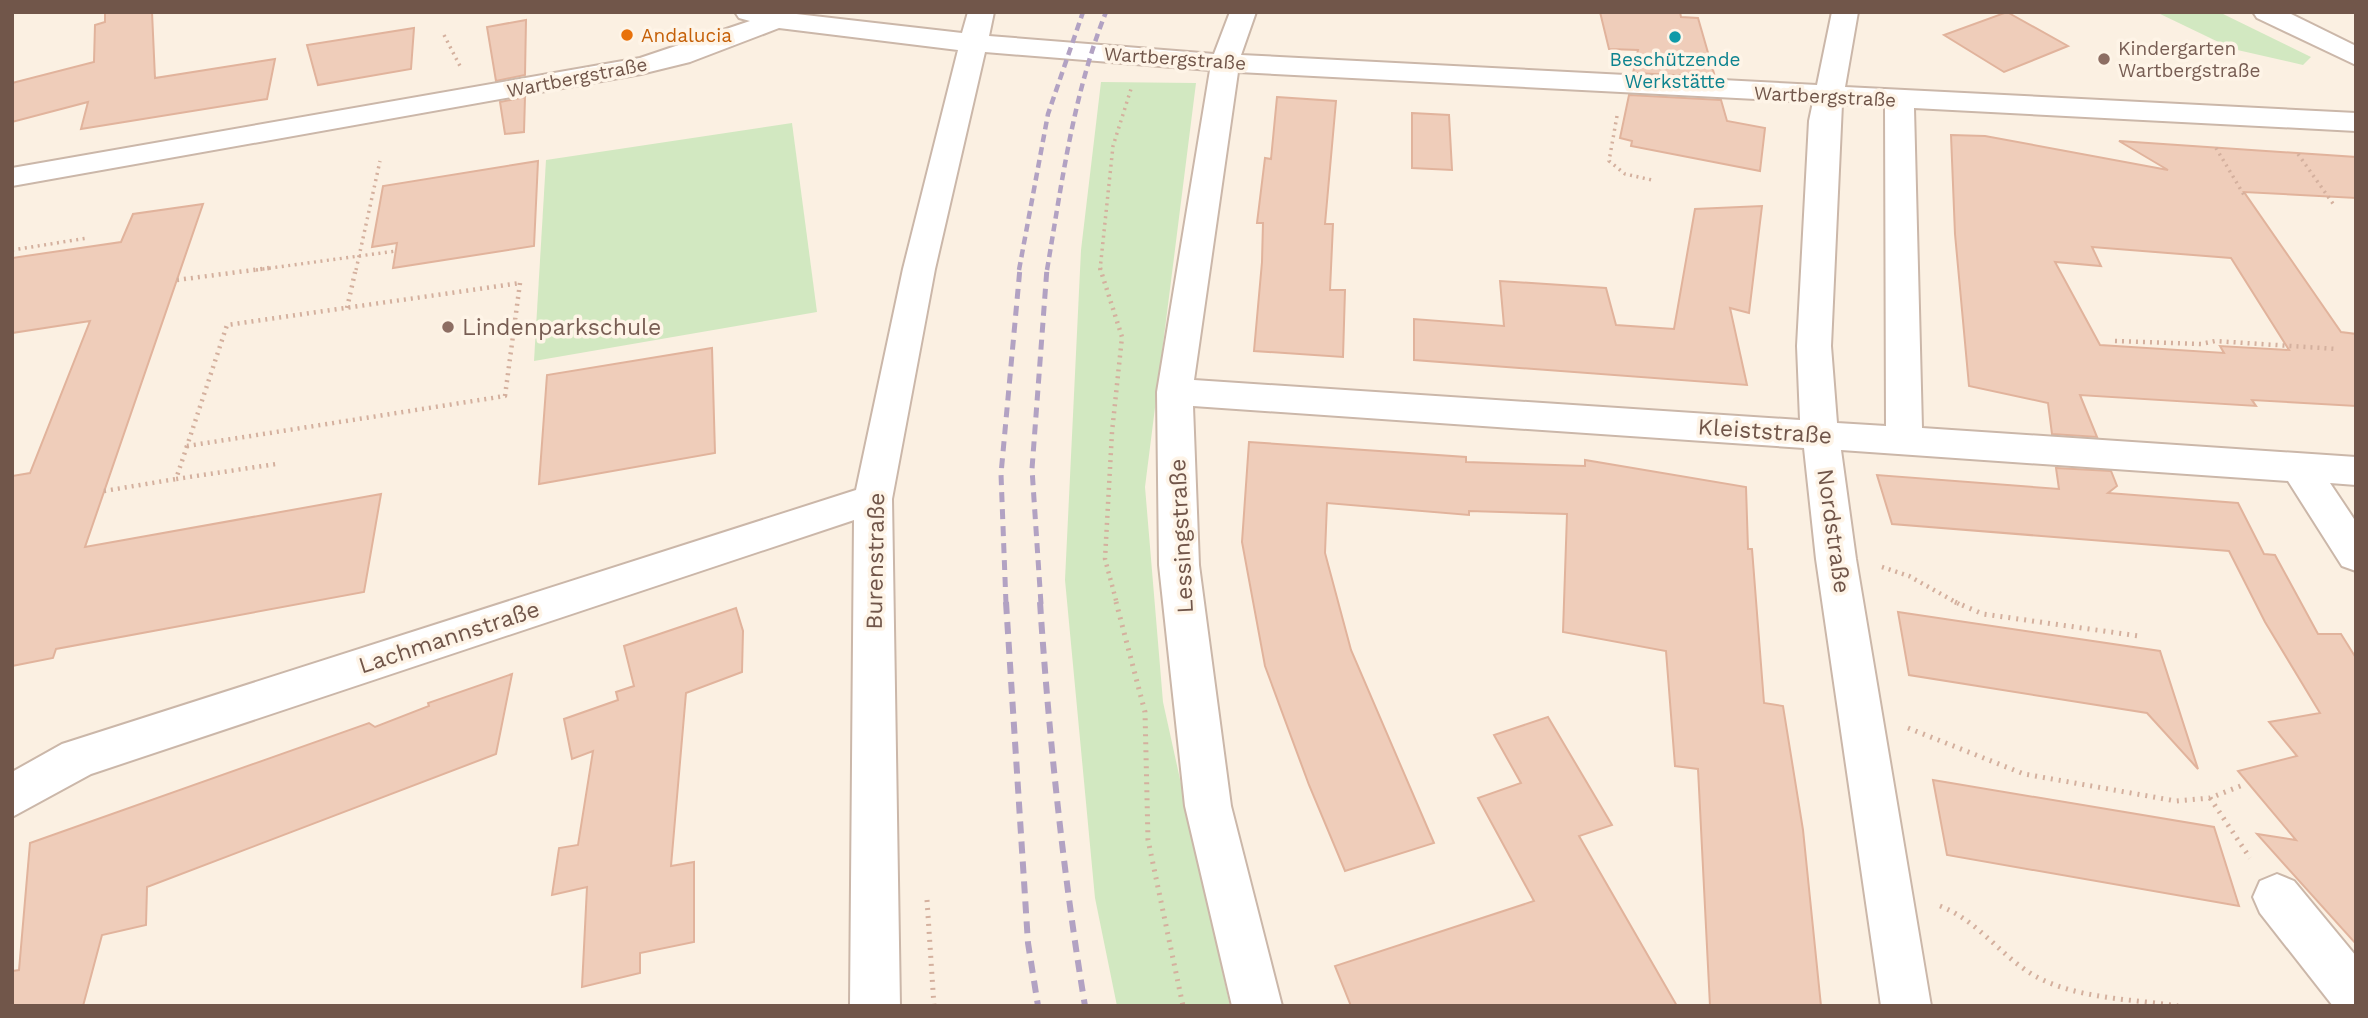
<svg xmlns="http://www.w3.org/2000/svg" width="2368" height="1018" font-family="'Work Sans',sans-serif">
	<style>
		.green { fill: #d2e8c1 }
		.building { fill: #efcdba; stroke: #e1b39c; stroke-width: 2; fill-rule: evenodd }
		.lines { fill: none; stroke-linecap: round; stroke-linejoin: round }
		.minor-casing { stroke: #cbb7a9; stroke-width: 4 }
		.path-far2 { stroke: #d4b09e; stroke-width: 3.5; stroke-dasharray: 2 4.5; stroke-linecap: butt }
		.path-far1 { stroke: #d4b09e; stroke-width: 4.5; stroke-dasharray: 2 5; stroke-linecap: butt }
		.path { stroke: #d4b09e; stroke-width: 5; stroke-dasharray: 2 6; stroke-linecap: butt }
		.minor { fill: #fff; fill-rule: evenodd }
		.rail-far2 { stroke: #b2a2c3; stroke-width: 4.5; stroke-dasharray: 8 5; stroke-linecap: butt }
		.rail-far1 { stroke: #b2a2c3; stroke-width: 5; stroke-dasharray: 10 7; stroke-linecap: butt }
		.rail { stroke: #b2a2c3; stroke-width: 6; stroke-dasharray: 12 8; stroke-linecap: butt }
		.food-dot { fill: #e8710a; stroke: #fef4e7; stroke-width: 2.5 }
		.culture-dot { fill: #0f9aa8; stroke: #fef4e7; stroke-width: 2.5 }
		.education-dot { fill: #8d6e63; stroke: #fef4e7; stroke-width: 2.5 }
		.labels { text-anchor: middle; stroke-width: 7; stroke-linejoin: round; paint-order: stroke }
		.far-food-label { font-size: 19px; fill: #c56008; stroke: #fef4e7; text-anchor: start }
		.far-education-label { font-size: 19px; fill: #785e54; stroke: #fef4e7; text-anchor: start }
		.far-street-label { font-size: 19px; fill: #71564a; stroke: #fef4e7 }
		.far-culture-label { font-size: 19px; fill: #0d838f; stroke: #fef4e7 }
		.education-label { font-size: 23px; fill: #785e54; stroke: #fef4e7; text-anchor: start }
		.street-label { font-size: 23px; fill: #71564a; stroke: #fef4e7 }
	</style>
	<rect width="100%" height="100%" fill="#fbf0e2"/>
	<g class="green">
		<path d="M 2156,12 L 2219,12 L 2311,57 L 2303,65 L 2233,49 Z"/>
		<path d="M 1101,82 L 1196,83 L 1145,487 L 1163,702 L 1230,1006 L 1117,1006 L 1095,898 L 1065,580 L 1081,250 Z"/>
		<path d="M 792,123 L 817,312 L 534,361 L 546,160 Z"/>
	</g>
	<g class="building">
		<path d="M 105,12 L 152,12 L 155,78 L 275,59 L 267,99 L 81,129 L 88,102 L 12,122 L 12,83 L 94,62 L 95,25 L 105,22 Z"/>
		<path d="M 1600,12 L 1680,12 L 1681,17 L 1698,18 L 1715,77 L 1633,73 L 1638,50 L 1609,49 Z"/>
		<path d="M 2007,12 L 2068,46 L 2004,72 L 1944,35 Z"/>
		<path d="M 526,20 L 525,75 L 496,81 L 487,27 Z"/>
		<path d="M 414,28 L 411,69 L 318,85 L 307,45 Z"/>
		<path d="M 1629,95 L 1721,100 L 1727,121 L 1765,128 L 1760,171 L 1631,146 L 1632,141 L 1620,138 Z"/>
		<path d="M 525,97 L 524,132 L 505,134 L 500,102 Z"/>
		<path d="M 1277,97 L 1336,101 L 1325,224 L 1333,224 L 1330,290 L 1345,290 L 1343,357 L 1254,351 L 1262,262 L 1263,223 L 1257,223 L 1265,158 L 1271,159 Z"/>
		<path d="M 1412,113 L 1449,115 L 1452,170 L 1412,168 Z"/>
		<path d="M 1951,135 L 1985,136 L 2168,170 L 2119,141 L 2356,157 L 2356,198 L 2244,192 L 2341,332 L 2356,334 L 2356,406 L 2252,400 L 2256,406 L 2080,395 L 2097,437 L 2052,434 L 2048,403 L 1969,386 L 1955,234 ZM 2092,247 L 2231,258 L 2289,350 L 2220,346 L 2224,353 L 2100,345 L 2055,262 L 2101,266 Z"/>
		<path d="M 538,161 L 534,246 L 393,268 L 397,243 L 372,247 L 383,186 Z"/>
		<path d="M 203,204 L 85,547 L 381,494 L 364,592 L 56,649 L 53,658 L 12,666 L 12,476 L 30,473 L 90,321 L 12,333 L 12,258 L 121,242 L 133,214 Z"/>
		<path d="M 1762,206 L 1749,313 L 1730,308 L 1747,385 L 1414,360 L 1414,319 L 1504,326 L 1500,281 L 1606,288 L 1616,325 L 1674,329 L 1695,209 Z"/>
		<path d="M 712,348 L 715,453 L 539,484 L 547,375 Z"/>
		<path d="M 1249,442 L 1466,457 L 1466,462 L 1585,466 L 1585,460 L 1746,487 L 1748,549 L 1752,549 L 1764,703 L 1783,706 L 1803,830 L 1821,1006 L 1710,1006 L 1698,769 L 1675,766 L 1666,651 L 1563,632 L 1567,514 L 1469,511 L 1469,515 L 1327,503 L 1325,553 L 1351,650 L 1434,843 L 1345,871 L 1309,785 L 1265,666 L 1242,542 Z"/>
		<path d="M 2056,468 L 2111,471 L 2117,486 L 2108,493 L 2238,503 L 2264,554 L 2275,555 L 2318,634 L 2341,634 L 2356,658 L 2356,944 L 2257,834 L 2296,840 L 2238,771 L 2297,756 L 2269,722 L 2320,713 L 2265,622 L 2229,551 L 1892,524 L 1877,475 L 2059,489 Z"/>
		<path d="M 736,608 L 743,631 L 742,672 L 686,693 L 671,866 L 694,862 L 694,942 L 640,953 L 640,973 L 582,987 L 587,887 L 552,895 L 559,848 L 578,845 L 593,751 L 572,759 L 564,719 L 618,700 L 616,692 L 634,686 L 624,646 Z"/>
		<path d="M 1898,612 L 2160,651 L 2198,769 L 2147,713 L 1909,675 Z"/>
		<path d="M 512,674 L 496,754 L 147,887 L 146,925 L 102,935 L 83,1006 L 12,1006 L 12,971 L 19,970 L 30,843 L 369,723 L 375,727 L 429,706 L 428,703 Z"/>
		<path d="M 1548,717 L 1612,825 L 1579,836 L 1677,1006 L 1351,1006 L 1335,966 L 1534,901 L 1478,798 L 1521,783 L 1494,735 Z"/>
		<path d="M 1933,780 L 2214,827 L 2239,906 L 1947,855 Z"/>
	</g>
	<g class="lines">
		<defs>
			<g id="minor">
				<path d="M 735,12 L 779,12 L 962,33 L 968,12 L 994,12 L 989,36 L 1214,54 L 1230,12 L 1256,12 L 1241,55 L 1817,85 L 1832,12 L 1858,12 L 1845,87 L 2356,113 L 2356,131 L 1914,108 L 1922,428 L 2356,457 L 2356,485 L 2330,483 L 2356,522 L 2356,571 L 2342,566 L 2288,481 L 1841,450 L 1856,559 L 1931,1006 L 1881,1006 L 1816,559 L 1804,448 L 1193,406 L 1199,565 L 1231,806 L 1282,1006 L 1232,1006 L 1185,806 L 1159,565 L 1157,392 L 1210,70 L 985,52 L 935,269 L 892,499 L 900,1006 L 850,1006 L 854,520 L 91,774 L 12,817 L 12,772 L 62,744 L 856,490 L 903,269 L 958,50 L 779,28 L 690,62 L 641,74 L 12,186 L 12,168 L 640,58 L 750,21 L 739,18 ZM 1238,72 L 1813,102 L 1809,121 L 1797,346 L 1800,420 L 1194,380 ZM 1842,104 L 1885,106 L 1886,426 L 1837,423 L 1831,346 Z"/>
				<path d="M 2253,12 L 2287,12 L 2356,46 L 2356,65 L 2257,18 Z"/>
				<path d="M 2277,874 L 2294,881 L 2356,956 L 2356,1006 L 2333,1006 L 2260,913 L 2253,897 L 2260,881 Z"/>
			</g>
		</defs>
		<use href="#minor" class="minor-casing"/>
		<g class="path-far2">
			<path d="M 444,35 L 460,66"/>
			<path d="M 1617,116 L 1609,161 L 1625,174 L 1652,180"/>
			<path d="M 2216,148 L 2244,195"/>
			<path d="M 2298,154 L 2334,205"/>
			<path d="M 12,250 L 88,238"/>
			<path d="M 256,270 L 396,251"/>
			<path d="M 356,270 L 380,161"/>
			<path d="M 1100,270 L 1113,146 L 1131,89"/>
		</g>
		<g class="path-far1">
			<path d="M 1100,268 L 1122,337 L 1112,432 L 1105,559 L 1117,604"/>
			<path d="M 177,280 L 269,268"/>
			<path d="M 520,283 L 505,396 L 187,446 L 227,325 Z"/>
			<path d="M 347,308 L 356,268"/>
			<path d="M 2115,341 L 2201,344 L 2215,341 L 2337,349"/>
			<path d="M 187,446 L 176,479 L 276,464"/>
			<path d="M 104,491 L 176,479"/>
			<path d="M 1882,567 L 1909,576 L 1959,604"/>
		</g>
		<g class="path">
			<path d="M 1116,602 L 1145,712 L 1148,840 L 1183,1006"/>
			<path d="M 1955,602 L 1983,614 L 2139,636"/>
			<path d="M 1908,728 L 2024,774 L 2176,801 L 2210,798 L 2243,785"/>
			<path d="M 2210,798 L 2250,858"/>
			<path d="M 927,900 L 934,1006"/>
			<path d="M 1940,906 C 1979,921 2000,956 2035,976 C 2077,999 2132,999 2178,1006"/>
		</g>
		<use href="#minor" class="minor"/>
		<g class="rail-far2">
			<path d="M 1019,270 L 1048,114 L 1083,12"/>
			<path d="M 1047,270 C 1062,182 1073,95 1106,12"/>
		</g>
		<g class="rail-far1">
			<path d="M 1006,604 L 1001,474 L 1020,268"/>
			<path d="M 1041,604 L 1032,469 L 1047,268"/>
		</g>
		<g class="rail">
			<path d="M 1006,602 L 1028,943 L 1038,1006"/>
			<path d="M 1040,602 C 1049,737 1063,873 1085,1006"/>
		</g>
	</g>
	<circle class="food-dot" cx="627" cy="35" r="7"/>
	<circle class="culture-dot" cx="1675" cy="37" r="7"/>
	<g class="education-dot">
		<circle cx="2104" cy="59" r="7"/>
		<circle cx="448" cy="327" r="7"/>
	</g>
	<g class="labels">
		<g class="far-food-label">
			<text x="641" y="42">Andalucia</text>
		</g>
		<g class="far-education-label">
			<text x="2118" y="55">Kindergarten<tspan x="2118" dy="22">Wartbergstraße</tspan></text>
		</g>
		<g class="far-street-label">
			<text transform="translate(1175 58) rotate(4)" y="7">Wartbergstraße</text>
			<text transform="translate(577 77) rotate(-11)" y="7">Wartbergstraße</text>
			<text transform="translate(1825 96) rotate(3)" y="7">Wartbergstraße</text>
		</g>
		<g class="far-culture-label">
			<text x="1675" y="66">Beschützende<tspan x="1675" dy="22">Werkstätte</tspan></text>
		</g>
		<g class="education-label">
			<text x="462" y="335">Lindenparkschule</text>
		</g>
		<g class="street-label">
			<text transform="translate(1765 431) rotate(4)" y="8">Kleiststraße</text>
			<text transform="translate(1834 531) rotate(82)" y="8">Nordstraße</text>
			<text transform="translate(1181 536) rotate(-93)" y="8">Lessingstraße</text>
			<text transform="translate(875 561) rotate(-89)" y="8">Burenstraße</text>
			<text transform="translate(449 637) rotate(-18)" y="8">Lachmannstraße</text>
		</g>
	</g>
	<rect width="2368" height="1018" fill="none" stroke="#71564a" stroke-width="28"/>
</svg>
